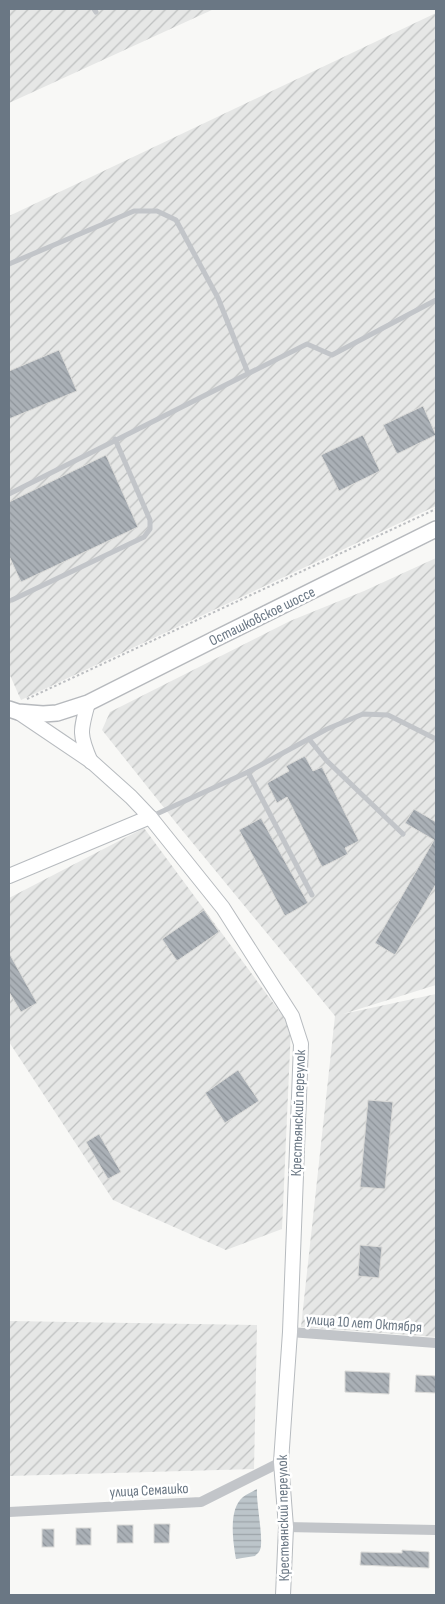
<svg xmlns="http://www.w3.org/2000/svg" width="445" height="1604" font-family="'Sofia Sans Condensed',sans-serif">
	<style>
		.industrial { fill: url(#industrial-furrows) }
		.water { fill: url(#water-rules) }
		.building { fill: url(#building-back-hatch); stroke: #dadad8 }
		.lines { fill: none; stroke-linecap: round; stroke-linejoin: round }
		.secondary-casing { stroke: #b7bbbf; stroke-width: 16 }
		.primary-casing { stroke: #b6b9bd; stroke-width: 18 }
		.path { stroke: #bcbec1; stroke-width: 2; stroke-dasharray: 2.5 2.5; stroke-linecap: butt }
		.lane { stroke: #c2c5c9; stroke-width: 5 }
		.street { stroke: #c2c5c9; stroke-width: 10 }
		.secondary { stroke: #fff; stroke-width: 14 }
		.primary { stroke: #fff; stroke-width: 15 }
		.labels { text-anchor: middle; stroke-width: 5; stroke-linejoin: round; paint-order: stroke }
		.street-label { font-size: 15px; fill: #6a7784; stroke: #fff }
	</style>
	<defs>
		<pattern id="industrial-furrows" width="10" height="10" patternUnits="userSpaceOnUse" patternTransform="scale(1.25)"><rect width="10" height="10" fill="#e6e7e6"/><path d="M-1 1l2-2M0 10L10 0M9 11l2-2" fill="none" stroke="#bec0c0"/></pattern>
		<pattern id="water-rules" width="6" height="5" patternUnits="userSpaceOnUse" patternTransform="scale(1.25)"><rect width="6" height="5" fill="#bcc5ca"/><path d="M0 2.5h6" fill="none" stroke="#9da5aa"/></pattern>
		<pattern id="building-back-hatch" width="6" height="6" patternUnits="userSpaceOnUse" patternTransform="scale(1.25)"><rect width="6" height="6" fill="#aab0b6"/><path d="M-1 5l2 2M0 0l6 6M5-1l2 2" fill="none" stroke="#8e949a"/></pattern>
	</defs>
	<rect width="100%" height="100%" fill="#f8f8f6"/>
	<g class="industrial">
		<path d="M 9,9 L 214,9 L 9,103 Z"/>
		<path d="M 436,13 L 436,506 L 21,700 L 9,673 L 9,216 Z"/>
		<path d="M 436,558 L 436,985 L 343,1014 L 436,994 L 436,1337 L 301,1327 L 335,1016 L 177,824 L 102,730 L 110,712 L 290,621 L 364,591 Z"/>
		<path d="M 144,828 L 291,1027 L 282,1229 L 226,1250 L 113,1200 L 9,1042 L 9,898 Z"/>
		<path d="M 9,1321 L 257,1325 L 254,1469 L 9,1476 Z"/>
	</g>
	<path class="water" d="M 257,1489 C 256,1503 264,1540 260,1550 C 259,1553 256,1554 255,1556 L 236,1559 C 233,1542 228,1509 243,1497 C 247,1494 252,1492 257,1489 Z"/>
	<g class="building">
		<path d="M 59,350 L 77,391 L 9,419 L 9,371 Z"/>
		<path d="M 423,406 L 436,435 L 397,454 L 383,425 Z"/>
		<path d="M 363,435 L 380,471 L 339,491 L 321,455 Z"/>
		<path d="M 106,455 L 138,527 L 21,582 L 9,556 L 9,502 Z"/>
		<path d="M 305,756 L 313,771 L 322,767 L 359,841 L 345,848 L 348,854 L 322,867 L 287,797 L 277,803 L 267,783 L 289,771 L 286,766 Z"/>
		<path d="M 414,809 L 436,822 L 436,884 L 395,955 L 375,943 L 434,840 L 405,823 Z"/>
		<path d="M 261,818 L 308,903 L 285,916 L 239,830 Z"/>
		<path d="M 204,910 L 219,932 L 177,961 L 162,939 Z"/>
		<path d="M 9,953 L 37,1003 L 21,1012 L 9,992 Z"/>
		<path d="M 238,1070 L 259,1101 L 225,1123 L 205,1093 Z"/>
		<path d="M 368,1100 L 393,1102 L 385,1189 L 360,1187 Z"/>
		<path d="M 99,1134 L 121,1172 L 108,1179 L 86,1142 Z"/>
		<path d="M 360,1245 L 382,1247 L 379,1278 L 358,1276 Z"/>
		<path d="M 345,1371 L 390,1373 L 389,1394 L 345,1392 Z"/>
		<path d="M 416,1375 L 436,1376 L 436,1393 L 415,1392 Z"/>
		<path d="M 154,1524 L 170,1524 L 169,1543 L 154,1543 Z"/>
		<rect x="117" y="1525" width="16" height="18"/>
		<rect x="76" y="1528" width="15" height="17"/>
		<rect x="42" y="1529" width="12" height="18"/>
		<path d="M 402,1550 L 429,1552 L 429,1568 L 360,1565 L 361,1552 L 402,1553 Z"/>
	</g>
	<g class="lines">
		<defs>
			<g id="secondary">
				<path d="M 88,703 C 80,731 79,735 91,762"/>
				<path d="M 18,712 L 92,762 L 131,797 L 150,817 L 223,908 L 292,1016 L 301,1044 L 290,1332 L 281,1462 L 286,1527 L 283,1595"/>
				<path d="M 9,876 L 150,817"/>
			</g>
			<path id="primary" d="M 9,709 L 18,712 L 43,714 L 57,713 L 88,703 L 215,639 L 436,529"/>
		</defs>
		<use href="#secondary" class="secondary-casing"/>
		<use href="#primary" class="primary-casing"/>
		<path class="path" d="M 27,699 L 436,509"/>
		<g class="lane">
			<path d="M 94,9 L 96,12"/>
			<path d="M 9,264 L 134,211 L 157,211 L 176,220 L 218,298 L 248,373"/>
			<path d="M 9,494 L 307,344 L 332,355 L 436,300"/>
			<path d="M 12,600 L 144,537 L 150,529 L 150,520 L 115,439"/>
			<path d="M 309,739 L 326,760 L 403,834"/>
			<path d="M 248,772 L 312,895"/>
			<path d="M 150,817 L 248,772 L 327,729 L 363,714 L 388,715 L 436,739"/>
		</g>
		<g class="street">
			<path d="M 290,1332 L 436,1343"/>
			<path d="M 9,1512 L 201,1502 L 281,1462"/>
			<path d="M 286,1527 L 436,1530"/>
		</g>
		<use href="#secondary" class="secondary"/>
		<use href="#primary" class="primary"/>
	</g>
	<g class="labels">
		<g class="street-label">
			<text transform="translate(262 616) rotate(-26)" y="5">Осташковское шоссе</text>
			<text transform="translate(298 1113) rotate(-88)" y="5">Крестьянский переулок</text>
			<text transform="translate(364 1323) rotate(4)" y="5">улица 10 лет Октября</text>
			<text transform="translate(149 1490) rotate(-3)" y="5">улица Семашко</text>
			<text transform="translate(283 1518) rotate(-91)" y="5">Крестьянский переулок</text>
		</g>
	</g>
	<rect width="445" height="1604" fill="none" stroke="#6a7784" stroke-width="20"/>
</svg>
